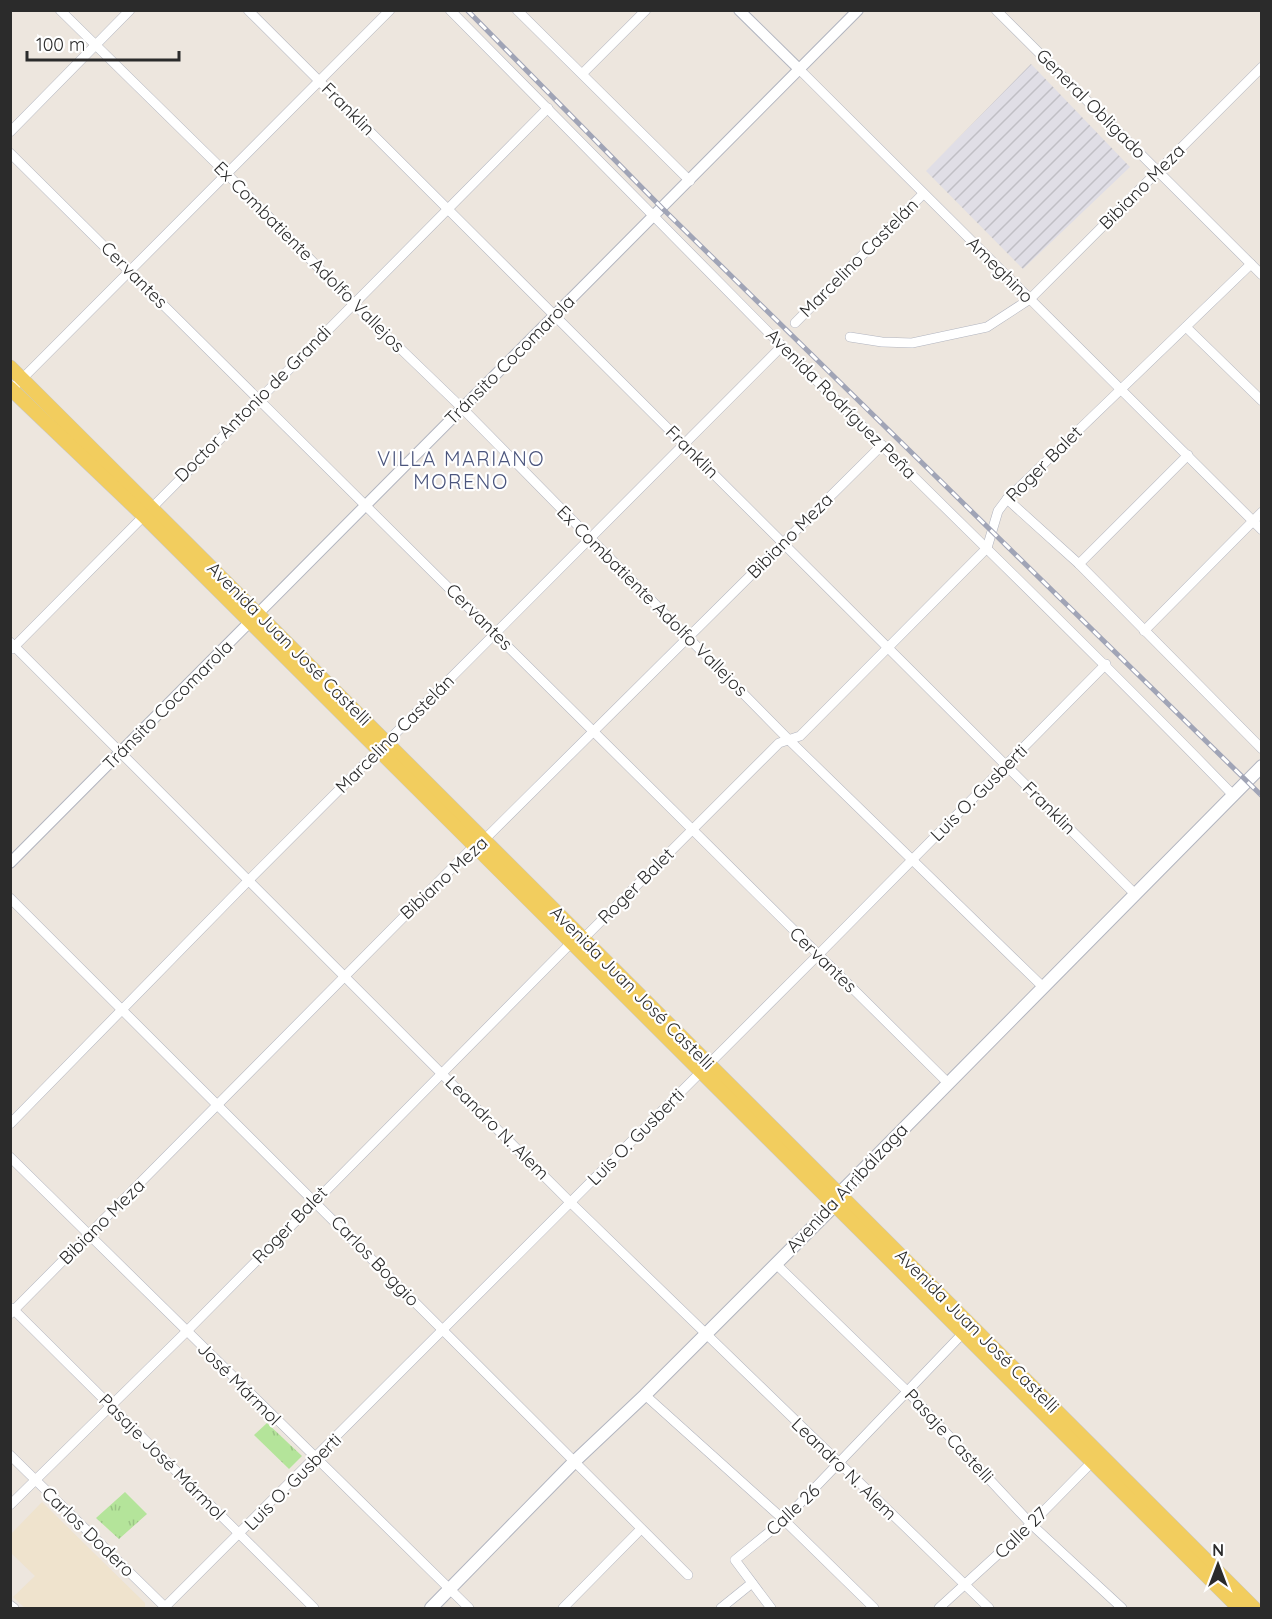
<svg xmlns="http://www.w3.org/2000/svg" width="1272" height="1619" font-family="Quicksand,sans-serif">
	<style>
		.industrial { fill: url(#industrial-furrows) }
		.education { fill: #efe3cd }
		.grass { fill: url(#grass-tufts) }
		.lines { fill: none; stroke-linecap: round; stroke-linejoin: round }
		.minor-casing { stroke: #b1b4bf; stroke-width: 10 }
		.tertiary-casing { stroke: #b1b4bf; stroke-width: 12 }
		.secondary-casing { stroke: #b1b4bf; stroke-width: 14 }
		.primary-casing { stroke: #c8c8c8; stroke-width: 15 }
		.minor { stroke: #fff; stroke-width: 9 }
		.tertiary { stroke: #fff; stroke-width: 10 }
		.secondary { stroke: #fff; stroke-width: 12 }
		.primary { stroke: #f2cd5e; stroke-width: 14 }
		.rail-casing { stroke: #a0a4b6; stroke-width: 5 }
		.rail { stroke: #fff; stroke-width: 3; stroke-dasharray: 9; stroke-linecap: butt }
		.labels { text-anchor: middle; stroke-width: 4.5; stroke-linejoin: round; paint-order: stroke }
		.street-label { font-size: 18px; fill: #2b2b2b; stroke: #fff }
		.neighbourhood-label { font-size: 20px; letter-spacing: 1.5px; fill: #4b557d; stroke: #fff }
	</style>
	<defs>
		<pattern id="industrial-furrows" width="10" height="10" patternUnits="userSpaceOnUse" patternTransform="scale(1.5)"><rect width="10" height="10" fill="#e0dee6"/><path d="M-1 1l2-2M0 10L10 0M9 11l2-2" fill="none" stroke="#c0bfc5"/></pattern>
		<pattern id="grass-tufts" width="24" height="20" patternUnits="userSpaceOnUse" patternTransform="scale(1.5)"><rect width="24" height="20" fill="#b4e49a"/><path d="M3 7l-1-3M5 7V3M7 7l1-3M15 17l-1-3M17 17v-4M19 17l1-3" fill="none" stroke="#9bc485"/></pattern>
	</defs>
	<rect width="100%" height="100%" fill="#ede6de"/>
	<path class="industrial" d="M 1031,64 L 1130,167 L 1023,269 L 926,171 Z"/>
	<path class="education" d="M 42,1502 L 145,1603 L 145,1608 L 25,1608 L 13,1597 L 35,1576 L 11,1553 L 11,1534 Z"/>
	<g class="grass">
		<path d="M 267,1423 L 302,1456 L 289,1469 L 254,1435 Z"/>
		<path d="M 125,1492 L 147,1514 L 119,1539 L 96,1518 Z"/>
	</g>
	<g class="lines">
		<defs>
			<g id="minor">
				<path d="M 60,10 L 227,174 L 353,303 L 462,408 L 789,740 L 1042,986"/>
				<path d="M 248,10 L 1135,894"/>
				<path d="M 450,10 C 562,122 672,235 783,347 C 932,497 1086,643 1233,795"/>
				<path d="M 517,10 L 690,181"/>
				<path d="M 996,10 L 1262,275"/>
				<path d="M 800,70 L 1262,530"/>
				<path d="M 583,73 L 646,10"/>
				<path d="M 10,132 L 130,10"/>
				<path d="M 10,153 L 947,1082"/>
				<path d="M 795,323 L 923,194"/>
				<path d="M 1186,327 L 1262,401"/>
				<path d="M 850,337 L 882,342 L 912,343 L 987,327 L 1030,299 L 1262,67"/>
				<path d="M 10,391 L 390,10"/>
				<path d="M 1007,499 L 1079,564 L 1262,749"/>
				<path d="M 1079,564 L 1188,455"/>
				<path d="M 1144,631 L 1262,512"/>
				<path d="M 10,642 L 570,1202 L 989,1608"/>
				<path d="M 12,649 L 548,108"/>
				<path d="M 10,898 L 688,1575"/>
				<path d="M 10,1124 L 249,880 L 782,346"/>
				<path d="M 10,1157 L 469,1608"/>
				<path d="M 776,1264 L 908,1392 L 1031,1524 L 1122,1608"/>
				<path d="M 12,1308 L 314,1608"/>
				<path d="M 10,1314 L 473,847 L 485,839 L 882,445"/>
				<path d="M 645,1395 L 784,1520 L 874,1608"/>
				<path d="M 10,1455 L 166,1608"/>
				<path d="M 10,1505 L 187,1331 L 570,944 L 584,938 L 779,743 L 800,736 L 987,548 L 998,511 L 1007,499 L 1251,264"/>
				<path d="M 10,1605 L 14,1608"/>
				<path d="M 164,1608 L 818,955 L 1106,664"/>
				<path d="M 563,1608 L 641,1529"/>
				<path d="M 721,1608 L 752,1583"/>
				<path d="M 771,1608 L 735,1560 L 784,1520 L 967,1329"/>
				<path d="M 939,1608 L 1031,1524 L 1096,1458"/>
			</g>
			<g id="tertiary">
				<path d="M 739,10 L 800,70"/>
				<path d="M 10,863 L 858,10"/>
			</g>
			<path id="secondary" d="M 431,1608 L 575,1461 L 645,1395 L 835,1205 L 839,1194 L 1262,766"/>
			<g id="primary">
				<path d="M 10,367 L 1254,1608"/>
				<path d="M 10,388 L 144,516 L 1239,1608"/>
			</g>
		</defs>
		<use href="#minor" class="minor-casing"/>
		<use href="#tertiary" class="tertiary-casing"/>
		<use href="#secondary" class="secondary-casing"/>
		<use href="#primary" class="primary-casing"/>
		<use href="#minor" class="minor"/>
		<use href="#tertiary" class="tertiary"/>
		<use href="#secondary" class="secondary"/>
		<use href="#primary" class="primary"/>
		<defs>
			<path id="rail" d="M 467,10 L 663,209 L 1262,796"/>
		</defs>
		<use href="#rail" class="rail-casing"/>
		<use href="#rail" class="rail"/>
	</g>
	<g class="labels">
		<g class="street-label">
			<text transform="translate(1091 104) rotate(45)" y="6">General Obligado</text>
			<text transform="translate(348 109) rotate(45)" y="6">Franklin</text>
			<text transform="translate(1142 187) rotate(-45)" y="6">Bibiano Meza</text>
			<text transform="translate(309 257) rotate(45)" y="6">Ex Combatiente Adolfo Vallejos</text>
			<text transform="translate(859 258) rotate(-45)" y="6">Marcelino Castelán</text>
			<text transform="translate(1000 270) rotate(45)" y="6">Ameghino</text>
			<text transform="translate(134 275) rotate(45)" y="6">Cervantes</text>
			<text transform="translate(510 360) rotate(-45)" y="6">Tránsito Cocomarola</text>
			<text transform="translate(253 404) rotate(-45)" y="6">Doctor Antonio de Grandi</text>
			<text transform="translate(841 404) rotate(45)" y="6">Avenida Rodríguez Peña</text>
			<text transform="translate(692 452) rotate(45)" y="6">Franklin</text>
			<text transform="translate(1044 464) rotate(-45)" y="6">Roger Balet</text>
			<text transform="translate(790 536) rotate(-45)" y="6">Bibiano Meza</text>
			<text transform="translate(652 601) rotate(45)" y="6">Ex Combatiente Adolfo Vallejos</text>
			<text transform="translate(479 617) rotate(45)" y="6">Cervantes</text>
			<text transform="translate(289 644) rotate(45)" y="6">Avenida Juan José Castelli</text>
			<text transform="translate(168 705) rotate(-45)" y="6">Tránsito Cocomarola</text>
			<text transform="translate(395 734) rotate(-45)" y="6">Marcelino Castelán</text>
			<text transform="translate(979 793) rotate(-45)" y="6">Luis O. Gusberti</text>
			<text transform="translate(1049 808) rotate(45)" y="6">Franklin</text>
			<text transform="translate(444 878) rotate(-43)" y="6">Bibiano Meza</text>
			<text transform="translate(636 886) rotate(-45)" y="6">Roger Balet</text>
			<text transform="translate(823 960) rotate(44)" y="6">Cervantes</text>
			<text transform="translate(632 988) rotate(45)" y="6">Avenida Juan José Castelli</text>
			<text transform="translate(497 1128) rotate(45)" y="6">Leandro N. Alem</text>
			<text transform="translate(636 1137) rotate(-45)" y="6">Luis O. Gusberti</text>
			<text transform="translate(847 1188) rotate(-47)" y="6">Avenida Arribálzaga</text>
			<text transform="translate(102 1222) rotate(-45)" y="6">Bibiano Meza</text>
			<text transform="translate(290 1225) rotate(-46)" y="6">Roger Balet</text>
			<text transform="translate(375 1261) rotate(46)" y="6">Carlos Boggio</text>
			<text transform="translate(977 1331) rotate(45)" y="6">Avenida Juan José Castelli</text>
			<text transform="translate(239 1384) rotate(45)" y="6">José Mármol</text>
			<text transform="translate(949 1436) rotate(47)" y="6">Pasaje Castelli</text>
			<text transform="translate(162 1457) rotate(45)" y="6">Pasaje José Mármol</text>
			<text transform="translate(844 1469) rotate(44)" y="6">Leandro N. Alem</text>
			<text transform="translate(293 1482) rotate(-45)" y="6">Luis O. Gusberti</text>
			<text transform="translate(793 1510) rotate(-43)" y="6">Calle 26</text>
			<text transform="translate(88 1532) rotate(44)" y="6">Carlos Dodero</text>
			<text transform="translate(1021 1533) rotate(-44)" y="6">Calle 27</text>
		</g>
		<g class="neighbourhood-label">
			<text x="461" y="466">VILLA MARIANO<tspan x="461" dy="23">MORENO</tspan></text>
		</g>
	</g>
	<rect width="1272" height="1619" fill="none" stroke="#2b2b2b" stroke-width="24"/>
	<g transform="translate(1218 1565)" stroke="#ffffff" stroke-width="4.5" paint-order="stroke">
	<path d="M0-4.5L10 22L0 15L-10 22Z" fill="#2b2b2b"/>
	<text y="-9" font-size="16" font-weight="bold" text-anchor="middle" fill="#2b2b2b">N</text>
	</g>
	<path d="M27 51v9h152v-9" fill="none" stroke="#2b2b2b" stroke-width="3"/>
	<text x="36" y="51" font-size="18" fill="#2b2b2b" stroke="#ffffff" stroke-width="4.5" paint-order="stroke">100 m</text>
</svg>
